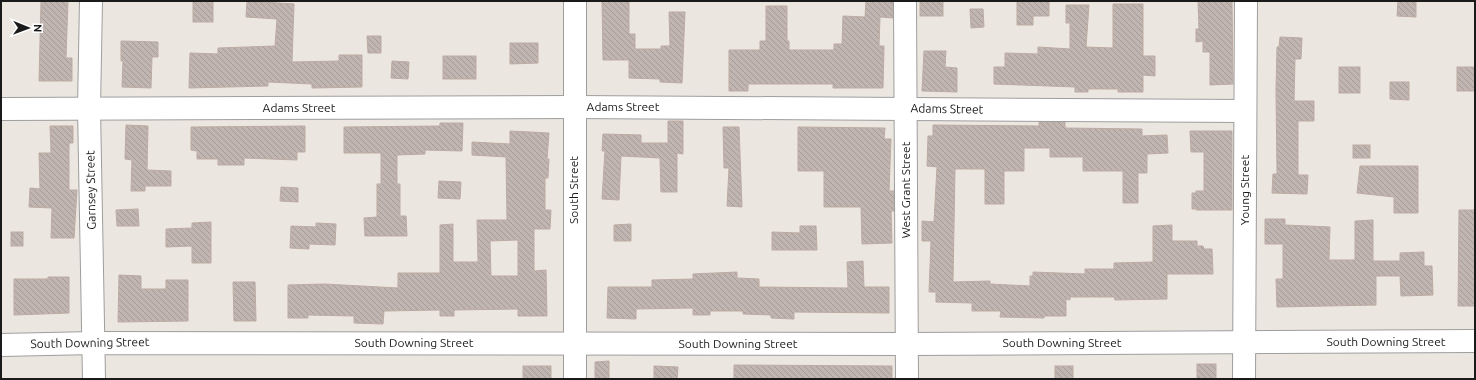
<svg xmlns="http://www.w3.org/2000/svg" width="1476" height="380" font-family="Ubuntu,sans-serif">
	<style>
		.building { fill: url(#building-back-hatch); stroke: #bdaba3; fill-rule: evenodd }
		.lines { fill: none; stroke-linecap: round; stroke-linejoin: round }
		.minor-casing { stroke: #9e9e9e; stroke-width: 24 }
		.minor { stroke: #fff; stroke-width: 22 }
		.labels { text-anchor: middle; stroke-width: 3.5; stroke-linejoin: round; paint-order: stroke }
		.street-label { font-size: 12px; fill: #1a1a1a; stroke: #fff }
	</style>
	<defs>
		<pattern id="building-back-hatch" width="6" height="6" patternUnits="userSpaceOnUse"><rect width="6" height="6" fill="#c0b5b0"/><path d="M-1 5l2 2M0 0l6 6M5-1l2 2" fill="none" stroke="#a49b97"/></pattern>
	</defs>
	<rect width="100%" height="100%" fill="#ece6e0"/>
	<g class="building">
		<path d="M 41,1 L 68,1 L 66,58 L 72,58 L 72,81 L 39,81 Z"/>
		<rect x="193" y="1" width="20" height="21"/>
		<path d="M 247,1 L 294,4 L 292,62 L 339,61 L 339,55 L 362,55 L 362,87 L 312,88 L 312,84 L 268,82 L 268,86 L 189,88 L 190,53 L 218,54 L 218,48 L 275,46 L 277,19 L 246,17 Z"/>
		<path d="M 602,1 L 629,1 L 629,34 L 635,34 L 635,49 L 661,49 L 661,46 L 670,46 L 669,12 L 685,12 L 682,83 L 660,82 L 660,79 L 629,78 L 629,60 L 603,60 Z"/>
		<path d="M 866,1 L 893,1 L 893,18 L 880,17 L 879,46 L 884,46 L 883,88 L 833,88 L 833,84 L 748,84 L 748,91 L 729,91 L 729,50 L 760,50 L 760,41 L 766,41 L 766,6 L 787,6 L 787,41 L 789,41 L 789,50 L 834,50 L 834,44 L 842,44 L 843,16 L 865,17 Z"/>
		<rect x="920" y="1" width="23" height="15"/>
		<path d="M 1017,1 L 1049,1 L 1049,16 L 1033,16 L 1033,25 L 1017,25 Z"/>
		<path d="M 1198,1 L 1232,1 L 1233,84 L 1210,85 L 1210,52 L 1203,52 L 1203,41 L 1196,42 L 1196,29 L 1199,29 Z"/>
		<path d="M 1398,1 L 1416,1 L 1416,17 L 1397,16 Z"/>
		<path d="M 1113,4 L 1143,4 L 1143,56 L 1155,56 L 1155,76 L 1143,75 L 1143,92 L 1118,92 L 1118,89 L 1088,89 L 1088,92 L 1075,92 L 1075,87 L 994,84 L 994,67 L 1005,67 L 1005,53 L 1038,54 L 1038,47 L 1070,49 L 1070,23 L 1066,23 L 1066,5 L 1089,5 L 1086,47 L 1113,48 Z"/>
		<path d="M 970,9 L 983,9 L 984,27 L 971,28 Z"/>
		<path d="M 367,36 L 381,36 L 381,53 L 368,53 Z"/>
		<path d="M 1280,37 L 1302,38 L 1301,59 L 1295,59 L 1294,101 L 1314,101 L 1314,121 L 1298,121 L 1298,175 L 1308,175 L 1307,194 L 1272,193 L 1273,174 L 1277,174 L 1276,90 L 1277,47 L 1279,47 Z"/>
		<path d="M 121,41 L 158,42 L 158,57 L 152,57 L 151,88 L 122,87 L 123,61 L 121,61 Z"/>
		<path d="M 510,43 L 538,43 L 538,63 L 510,64 Z"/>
		<path d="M 924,51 L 946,51 L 945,67 L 957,68 L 957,92 L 922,91 Z"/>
		<rect x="443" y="56" width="33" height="23"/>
		<path d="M 392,61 L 409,62 L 408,79 L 391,78 Z"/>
		<rect x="1339" y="67" width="21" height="26"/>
		<rect x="1457" y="67" width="18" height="24"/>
		<path d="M 1390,82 L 1409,82 L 1409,100 L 1390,99 Z"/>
		<path d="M 668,121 L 683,121 L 683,154 L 677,153 L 677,192 L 661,192 L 660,158 L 621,156 L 619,200 L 602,199 L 605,151 L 602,151 L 603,134 L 641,135 L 641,143 L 668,143 Z"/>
		<path d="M 1039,122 L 1065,122 L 1065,128 L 1142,129 L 1142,136 L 1167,135 L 1168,153 L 1147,154 L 1147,173 L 1138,173 L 1138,203 L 1123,203 L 1123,171 L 1083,171 L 1083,157 L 1050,157 L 1050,148 L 1024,148 L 1024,171 L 1004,171 L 1004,204 L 985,204 L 985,169 L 955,169 L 953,282 L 990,281 L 990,284 L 1030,286 L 1030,276 L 1033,276 L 1033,272 L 1085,274 L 1085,269 L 1114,269 L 1114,263 L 1153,262 L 1153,226 L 1172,225 L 1172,241 L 1197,241 L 1197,246 L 1203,246 L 1204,249 L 1212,249 L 1213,274 L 1167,274 L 1167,299 L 1115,300 L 1114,297 L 1070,297 L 1070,300 L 1066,299 L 1066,316 L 1044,316 L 1044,318 L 1000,317 L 1001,311 L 972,311 L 972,303 L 936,302 L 936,292 L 929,292 L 931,241 L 922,241 L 922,221 L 934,222 L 937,167 L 927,166 L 928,136 L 933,136 L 933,125 L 1039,126 Z"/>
		<path d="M 440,123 L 463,123 L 462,151 L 425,150 L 425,154 L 397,155 L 397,184 L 400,184 L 400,216 L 406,216 L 407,236 L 365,236 L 364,218 L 377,217 L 377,184 L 381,184 L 381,153 L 344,153 L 344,127 L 440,126 Z"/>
		<path d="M 126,125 L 148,126 L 147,170 L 171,171 L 171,186 L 145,186 L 145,191 L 131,191 L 132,160 L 125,159 Z"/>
		<path d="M 50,126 L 73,126 L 73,143 L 69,143 L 69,190 L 77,190 L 74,238 L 51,238 L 52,208 L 29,207 L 30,188 L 40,189 L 39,153 L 51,153 Z"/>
		<path d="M 305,126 L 305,152 L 297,152 L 297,160 L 244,158 L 244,165 L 218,165 L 218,159 L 197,159 L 197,151 L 191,150 L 191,127 Z"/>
		<path d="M 723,127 L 739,127 L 742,207 L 727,206 L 729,168 L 724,168 Z"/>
		<path d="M 798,127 L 885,128 L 884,139 L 891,139 L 889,191 L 894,191 L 894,211 L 891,211 L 892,243 L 862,244 L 861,207 L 824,207 L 824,171 L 798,171 Z"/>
		<path d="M 510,131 L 549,133 L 547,159 L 549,159 L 548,178 L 545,178 L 545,210 L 551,210 L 550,229 L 534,229 L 534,271 L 546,270 L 547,316 L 518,316 L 518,309 L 454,310 L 454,316 L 440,316 L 440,310 L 384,311 L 383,324 L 354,323 L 354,316 L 308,315 L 308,318 L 288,318 L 288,285 L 324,284 L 398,288 L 398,273 L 440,273 L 440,225 L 453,224 L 453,262 L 478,262 L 477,220 L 507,220 L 506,157 L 472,155 L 472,142 L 510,144 ZM 518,240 L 518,276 L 491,276 L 490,241 Z"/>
		<path d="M 1190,131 L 1232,131 L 1232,210 L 1196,210 L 1196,209 L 1192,209 L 1192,193 L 1196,193 L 1196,191 L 1204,191 L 1204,152 L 1191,152 Z"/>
		<rect x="1353" y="145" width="17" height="13"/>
		<path d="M 1360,166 L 1418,166 L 1418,213 L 1394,213 L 1394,197 L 1357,193 Z"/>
		<path d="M 439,181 L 461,182 L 460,199 L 438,198 Z"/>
		<path d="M 281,187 L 298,188 L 298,202 L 280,201 Z"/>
		<path d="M 138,209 L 139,226 L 117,226 L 116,210 Z"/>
		<path d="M 1459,210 L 1475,210 L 1475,306 L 1458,306 Z"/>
		<path d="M 1265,219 L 1285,219 L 1285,225 L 1330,227 L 1329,260 L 1355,260 L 1355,221 L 1373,220 L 1373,261 L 1400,261 L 1400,253 L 1424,252 L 1424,266 L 1432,266 L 1433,295 L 1401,296 L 1400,276 L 1376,276 L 1376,305 L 1277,307 L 1276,279 L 1283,279 L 1283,244 L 1265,244 Z"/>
		<path d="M 211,222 L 211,263 L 192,263 L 192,246 L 166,247 L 166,229 L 192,228 L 192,223 Z"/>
		<path d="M 316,223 L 336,224 L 335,245 L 309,244 L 309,249 L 290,248 L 291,226 L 316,227 Z"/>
		<path d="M 631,224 L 631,241 L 614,241 L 614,225 Z"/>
		<path d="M 800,226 L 816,226 L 817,250 L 772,250 L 772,232 L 800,233 Z"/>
		<rect x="11" y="232" width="12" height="14"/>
		<path d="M 863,261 L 864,287 L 889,287 L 889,313 L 794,312 L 794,319 L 771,318 L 771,315 L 743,314 L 743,311 L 710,311 L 710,315 L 693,315 L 693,308 L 636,309 L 636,319 L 607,318 L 608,287 L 652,287 L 652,280 L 693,279 L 693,274 L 737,272 L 737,278 L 759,279 L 759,287 L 848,288 L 847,262 Z"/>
		<path d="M 119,275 L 141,276 L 141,289 L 166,289 L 166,280 L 188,280 L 188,321 L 118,322 Z"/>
		<path d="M 48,277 L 69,277 L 69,313 L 14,315 L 14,279 L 48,279 Z"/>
		<path d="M 233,282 L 255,282 L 256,321 L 234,321 Z"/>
		<path d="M 609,361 L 609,379 L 595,379 L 595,362 Z"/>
		<rect x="1197" y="364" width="19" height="15"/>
		<path d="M 734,365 L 892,366 L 892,379 L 734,379 Z"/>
		<rect x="523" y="366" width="28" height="13"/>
		<path d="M 654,366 L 678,367 L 677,379 L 654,379 Z"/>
		<rect x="1055" y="366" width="18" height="13"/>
	</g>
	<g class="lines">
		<defs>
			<g id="minor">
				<path d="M 91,1 L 89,108 L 94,379"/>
				<path d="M 575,1 L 575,379"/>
				<path d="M 905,1 L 907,379"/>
				<path d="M 1,109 L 574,107 L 1245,111"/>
				<path d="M 1,345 L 94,343 L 906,344 L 1475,341"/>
				<path d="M 1244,379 L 1246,1"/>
			</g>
		</defs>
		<use href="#minor" class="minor-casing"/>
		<use href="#minor" class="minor"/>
	</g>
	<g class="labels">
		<g class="street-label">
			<text x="623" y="111">Adams Street</text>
			<text x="299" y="112">Adams Street</text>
			<text transform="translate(947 109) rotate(1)" y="4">Adams Street</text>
			<text transform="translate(91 190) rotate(-91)" y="4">Garnsey Street</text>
			<text transform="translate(574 190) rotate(-90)" y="4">South Street</text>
			<text transform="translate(906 190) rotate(-90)" y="4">West Grant Street</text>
			<text transform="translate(1245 190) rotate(-90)" y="4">Young Street</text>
			<text x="1386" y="346">South Downing Street</text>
			<text transform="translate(90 343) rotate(-1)" y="4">South Downing Street</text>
			<text x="414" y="347">South Downing Street</text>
			<text x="1062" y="347">South Downing Street</text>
			<text x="738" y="348">South Downing Street</text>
		</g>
	</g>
	<rect width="1476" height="380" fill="none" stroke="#1a1a1a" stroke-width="4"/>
	<g transform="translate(28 28) rotate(91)" stroke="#ffffff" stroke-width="3" paint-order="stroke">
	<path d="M0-3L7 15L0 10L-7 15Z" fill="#1a1a1a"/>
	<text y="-6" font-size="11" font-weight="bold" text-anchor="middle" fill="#1a1a1a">N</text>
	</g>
</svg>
